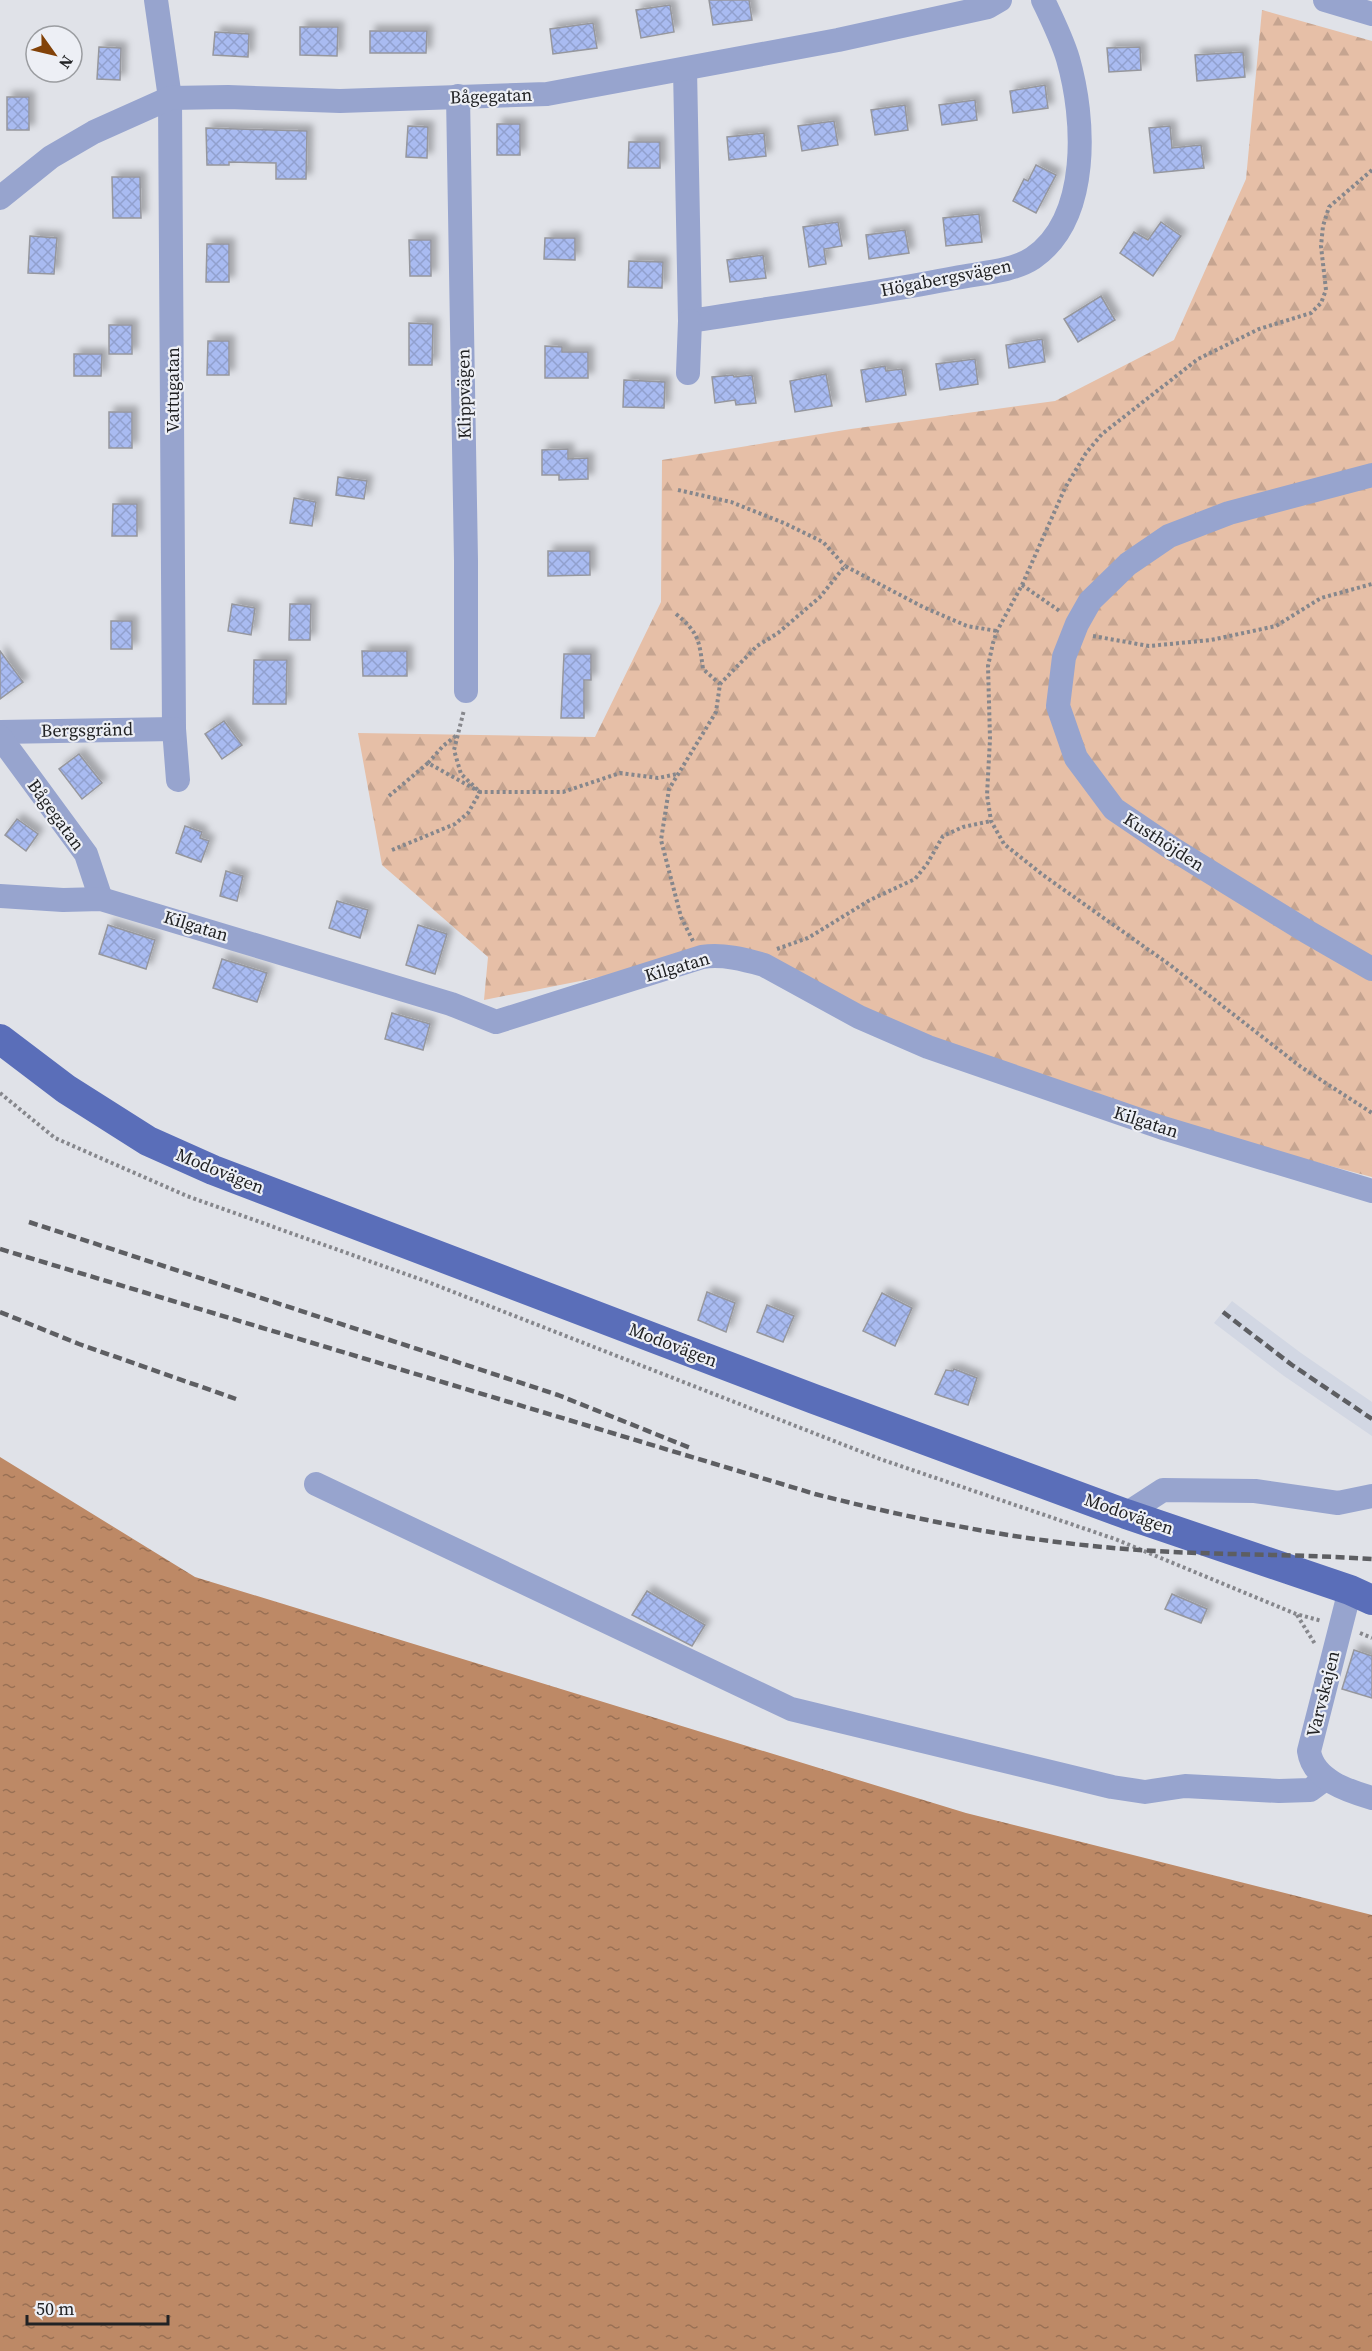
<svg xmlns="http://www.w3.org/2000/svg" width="1372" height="2351" font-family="'Source Serif 4',serif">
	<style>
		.built { fill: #d2d7e3 }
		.forest { fill: url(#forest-firs) }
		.water { fill: url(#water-ripples) }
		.building { fill: url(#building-cross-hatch); stroke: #96979d; stroke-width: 1.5; filter: url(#shadow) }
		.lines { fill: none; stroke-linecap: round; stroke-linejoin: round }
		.path { stroke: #86878c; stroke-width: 4; stroke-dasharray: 3 3; stroke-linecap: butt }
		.minor { stroke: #97a4ce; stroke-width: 24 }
		.major { stroke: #5a6eb9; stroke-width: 30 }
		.rail { stroke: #5d5e62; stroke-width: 4.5; stroke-dasharray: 9 4.5; stroke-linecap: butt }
		.labels { text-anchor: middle; stroke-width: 4.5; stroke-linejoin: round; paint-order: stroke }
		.street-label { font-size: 18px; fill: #212224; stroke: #edeff5 }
	</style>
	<defs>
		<pattern id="forest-firs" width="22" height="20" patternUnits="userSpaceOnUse" patternTransform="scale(1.5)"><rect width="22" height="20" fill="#e6bfa7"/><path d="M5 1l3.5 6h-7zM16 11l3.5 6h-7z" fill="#c5a490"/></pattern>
		<pattern id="water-ripples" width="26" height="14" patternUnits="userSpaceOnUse" patternTransform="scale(1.5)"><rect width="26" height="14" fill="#bd8966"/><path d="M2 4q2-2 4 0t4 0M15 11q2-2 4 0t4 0" fill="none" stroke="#997054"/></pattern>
		<pattern id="building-cross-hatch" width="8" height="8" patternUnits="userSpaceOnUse" patternTransform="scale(1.5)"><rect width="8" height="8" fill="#a9bbf1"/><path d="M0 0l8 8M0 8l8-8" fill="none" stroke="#91a0ce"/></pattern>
		<filter id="shadow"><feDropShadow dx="5.5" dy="-5.5" stdDeviation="3" flood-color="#0004"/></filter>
	</defs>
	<rect width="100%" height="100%" fill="#e0e2e8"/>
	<path class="built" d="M 1232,1301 L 1301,1353 L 1372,1402 L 1372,1436 L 1284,1376 L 1214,1323 Z"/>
	<path class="forest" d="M 1262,10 L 1372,41 L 1372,1177 L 1244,1143 L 928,1047 L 764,965 L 702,957 L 484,1000 L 488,957 L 382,865 L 358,733 L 595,737 L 661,602 L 662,460 L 851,429 L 1055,401 L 1174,340 L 1246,179 Z"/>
	<path class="water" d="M 0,1457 L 195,1577 L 966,1813 L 1372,1915 L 1372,2351 L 0,2351 Z"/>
	<g class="building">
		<path d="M 709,0 L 749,0 L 752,20 L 713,25 Z"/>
		<path d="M 670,5 L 674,32 L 641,38 L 636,10 Z"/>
		<path d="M 593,23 L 597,48 L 553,54 L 550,29 Z"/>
		<path d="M 300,27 L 338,27 L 337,56 L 300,55 Z"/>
		<path d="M 370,31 L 427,31 L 426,53 L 370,53 Z"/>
		<path d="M 215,32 L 249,34 L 248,57 L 213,55 Z"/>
		<path d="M 99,47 L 121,48 L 120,80 L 97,79 Z"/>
		<path d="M 1140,47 L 1141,70 L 1109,72 L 1107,48 Z"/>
		<path d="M 1243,52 L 1245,77 L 1197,81 L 1195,55 Z"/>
		<path d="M 1045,85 L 1048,108 L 1013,113 L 1010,91 Z"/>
		<rect x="7" y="97" width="22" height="33"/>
		<path d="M 975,100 L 977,120 L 942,125 L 939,105 Z"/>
		<path d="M 905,105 L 908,130 L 875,135 L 871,110 Z"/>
		<path d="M 834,121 L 838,145 L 802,151 L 798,126 Z"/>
		<rect x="497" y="124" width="23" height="31"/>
		<path d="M 408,126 L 428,127 L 427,158 L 406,157 Z"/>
		<path d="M 1170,126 L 1172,148 L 1201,145 L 1204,168 L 1154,173 L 1149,128 Z"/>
		<path d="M 206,128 L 307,131 L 306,179 L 276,179 L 276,163 L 229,162 L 229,165 L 207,165 Z"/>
		<path d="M 764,133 L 766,156 L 729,160 L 727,137 Z"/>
		<path d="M 629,142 L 660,142 L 660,168 L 628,168 Z"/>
		<path d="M 1036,165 L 1056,175 L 1036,213 L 1013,201 L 1024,179 L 1028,181 Z"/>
		<path d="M 112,177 L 140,177 L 141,218 L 113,218 Z"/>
		<path d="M 979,214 L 982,242 L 946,246 L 943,218 Z"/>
		<path d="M 838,222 L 842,246 L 824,249 L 826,264 L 809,267 L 803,227 Z"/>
		<path d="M 1161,222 L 1181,236 L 1153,276 L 1120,253 L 1134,232 L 1148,240 Z"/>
		<path d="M 905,230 L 909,253 L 869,259 L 866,235 Z"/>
		<path d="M 30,236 L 57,238 L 54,274 L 28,273 Z"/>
		<path d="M 545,238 L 575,238 L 575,260 L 544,259 Z"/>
		<path d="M 409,240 L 431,240 L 431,276 L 410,276 Z"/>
		<path d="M 207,244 L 229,244 L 229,282 L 206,282 Z"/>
		<path d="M 763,255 L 766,278 L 730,282 L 727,260 Z"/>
		<path d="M 629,261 L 663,262 L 662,288 L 628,287 Z"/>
		<path d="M 1101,296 L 1115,320 L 1078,342 L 1064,319 Z"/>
		<path d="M 409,323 L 433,324 L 432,365 L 409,365 Z"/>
		<rect x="109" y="325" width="23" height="29"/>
		<path d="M 1042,339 L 1045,362 L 1009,368 L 1006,345 Z"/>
		<path d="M 208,341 L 229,341 L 229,375 L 207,375 Z"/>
		<path d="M 545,346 L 562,347 L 562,352 L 588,352 L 588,378 L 545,378 Z"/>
		<path d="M 74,354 L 102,354 L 101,376 L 74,376 Z"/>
		<path d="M 975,359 L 978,384 L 940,390 L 936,364 Z"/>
		<path d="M 885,366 L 886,371 L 902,369 L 906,395 L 866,402 L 861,370 Z"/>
		<path d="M 826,374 L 832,406 L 795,412 L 790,381 Z"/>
		<path d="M 733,375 L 734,377 L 752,375 L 756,403 L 736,405 L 735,400 L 715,403 L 712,377 Z"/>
		<path d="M 624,380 L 665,382 L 664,408 L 623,407 Z"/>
		<rect x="109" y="412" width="23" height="36"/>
		<path d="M 568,449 L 568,459 L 588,458 L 588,479 L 559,480 L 559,475 L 542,475 L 542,450 Z"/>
		<path d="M 338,477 L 367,481 L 364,499 L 336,495 Z"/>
		<path d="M 294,498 L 316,502 L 312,526 L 290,523 Z"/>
		<path d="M 113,504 L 137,504 L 137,536 L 112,536 Z"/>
		<path d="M 548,551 L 590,551 L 590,575 L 548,576 Z"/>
		<path d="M 232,604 L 255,608 L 251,635 L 228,631 Z"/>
		<path d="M 290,604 L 311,604 L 310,640 L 289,640 Z"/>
		<rect x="111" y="621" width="21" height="28"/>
		<path d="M 0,651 L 23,682 L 0,699 Z"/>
		<path d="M 362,651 L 407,651 L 407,676 L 363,676 Z"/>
		<path d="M 564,654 L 591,654 L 591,680 L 584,680 L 584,718 L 561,718 Z"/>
		<path d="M 254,660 L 287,660 L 286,704 L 253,704 Z"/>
		<path d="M 224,721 L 242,745 L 222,759 L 205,734 Z"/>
		<path d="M 79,754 L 102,783 L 82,799 L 59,769 Z"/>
		<path d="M 17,819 L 38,834 L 26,851 L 5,835 Z"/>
		<path d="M 185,826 L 202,832 L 200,838 L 209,841 L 201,862 L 176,853 Z"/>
		<path d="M 226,871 L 243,876 L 237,901 L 220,896 Z"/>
		<path d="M 337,901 L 368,910 L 360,938 L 329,928 Z"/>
		<path d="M 108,925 L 155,940 L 146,969 L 99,954 Z"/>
		<path d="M 418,925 L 447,934 L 435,974 L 406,965 Z"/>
		<path d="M 222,959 L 267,973 L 257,1002 L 213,988 Z"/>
		<path d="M 392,1013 L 430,1024 L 423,1050 L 385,1039 Z"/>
		<path d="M 707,1292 L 735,1303 L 726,1332 L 698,1320 Z"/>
		<path d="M 882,1293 L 912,1308 L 895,1346 L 863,1331 Z"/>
		<path d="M 767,1305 L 794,1316 L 783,1342 L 757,1332 Z"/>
		<path d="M 954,1369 L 977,1378 L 968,1405 L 935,1394 L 946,1370 L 953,1371 Z"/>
		<path d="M 647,1591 L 705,1625 L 692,1646 L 632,1615 Z"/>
		<path d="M 1172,1594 L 1207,1609 L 1201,1623 L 1165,1609 Z"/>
		<path d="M 1354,1650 L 1372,1656 L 1372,1698 L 1342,1689 Z"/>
	</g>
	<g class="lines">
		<g class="path">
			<path d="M 1372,170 L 1329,207 L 1323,226 L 1321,246 L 1326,290 L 1321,303 L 1311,313 L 1259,329 L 1198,359 L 1102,434 L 1086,453 L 1065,488 L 1022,585 L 997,631 L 993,643 L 988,666 L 990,739 L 987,795 L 991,821 L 1004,844 L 1043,875 L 1170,965 L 1301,1067 L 1372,1113"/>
			<path d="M 678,490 L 731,502 L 784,523 L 823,542 L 845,566"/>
			<path d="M 1022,585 L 1061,612"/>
			<path d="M 676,614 C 699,633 699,640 703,669 L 720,684"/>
			<path d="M 1093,636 L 1149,646 L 1211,640 L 1276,626 L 1321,598 L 1372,584"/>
			<path d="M 428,763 L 443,746 L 457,735"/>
			<path d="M 389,796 L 428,763 L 480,792 L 461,774 L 454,750 L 464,710"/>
			<path d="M 392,850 L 455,824 L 468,813 L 480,792 L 563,792 L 620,773 L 658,778 L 677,774"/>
			<path d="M 693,941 L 681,917 L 661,840 L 669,789 L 716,712 L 720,684 L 757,646 L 778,633 L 820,597 L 845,566 L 923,607 L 967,626 L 997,631"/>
			<path d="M 777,949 L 808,938 L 870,900 L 915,879 L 927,864 L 943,836 L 963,827 L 991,821"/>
			<path d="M 0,1093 L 55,1138 L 187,1196 L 428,1282 L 880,1459 L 1115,1539 L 1296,1614 L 1322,1621"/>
			<path d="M 1297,1615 L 1315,1644"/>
			<path d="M 1360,1633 L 1372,1638"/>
		</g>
		<g class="minor">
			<path d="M 156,0 L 170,98 L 174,729 L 178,780"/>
			<path d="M 1325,0 L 1372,14"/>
			<path d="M 685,69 L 690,321 C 778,307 867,295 955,278 C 979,273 1012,272 1033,258 C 1091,218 1085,118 1068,59 C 1062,39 1052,19 1043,0"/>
			<path d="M 458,96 L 466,561 L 466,691"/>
			<path d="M 0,198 L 51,157 L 94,132 L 170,98 L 228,97 L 340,101 L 547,94 L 838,40 L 988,7 L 1000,0"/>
			<path d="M 688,373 L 690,321"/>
			<path d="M 1372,475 L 1229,513 L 1169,536 L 1128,564 L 1090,601 L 1077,624 L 1064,657 L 1058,706 L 1076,758 L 1114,809 L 1173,849 L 1306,931 L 1372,969"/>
			<path d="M 0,732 L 174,729"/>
			<path d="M 0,737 L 86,854 L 101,899"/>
			<path d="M 0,896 L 63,900 L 101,899 L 451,1004 L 496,1022 L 702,957 C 723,954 743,959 764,965 L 859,1017 L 928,1047 L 1163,1128 L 1372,1191"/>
			<path d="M 316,1484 L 791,1709 L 1112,1787 L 1145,1792 L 1185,1786 L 1279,1791 L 1310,1790 L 1325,1779"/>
			<path d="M 1126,1514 L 1163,1490 L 1255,1491 L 1338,1503 L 1372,1496"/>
			<path d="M 1350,1590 L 1309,1751 C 1313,1780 1348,1791 1372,1798"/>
		</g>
		<path class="major" d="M 0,1039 L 66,1089 L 148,1141 L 213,1170 L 814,1399 L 1126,1514 L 1350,1590 L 1372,1600"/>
		<g class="rail">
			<path d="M 29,1222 L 558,1395 L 693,1449"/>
			<path d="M 0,1249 L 815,1494 C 910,1518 1005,1538 1103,1547 C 1192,1556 1282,1553 1372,1559"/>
			<path d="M 0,1312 L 79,1344 L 236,1399"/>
			<path d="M 1223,1312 L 1292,1365 L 1372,1419"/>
		</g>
	</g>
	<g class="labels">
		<g class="street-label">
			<text transform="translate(491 96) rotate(-2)" y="6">Bågegatan</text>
			<text transform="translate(946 278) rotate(-11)" y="6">Högabergsvägen</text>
			<text transform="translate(173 390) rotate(-90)" y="6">Vattugatan</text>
			<text transform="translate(464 394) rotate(-91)" y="6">Klippvägen</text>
			<text transform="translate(87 730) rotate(-1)" y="6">Bergsgränd</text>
			<text transform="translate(56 815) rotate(54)" y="6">Bågegatan</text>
			<text transform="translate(1164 842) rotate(33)" y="6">Kusthöjden</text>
			<text transform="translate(196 926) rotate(17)" y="6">Kilgatan</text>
			<text transform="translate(677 967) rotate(-16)" y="6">Kilgatan</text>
			<text transform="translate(1146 1122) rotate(18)" y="6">Kilgatan</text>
			<text transform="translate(220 1171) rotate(22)" y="6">Modovägen</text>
			<text transform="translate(673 1345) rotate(21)" y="6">Modovägen</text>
			<text transform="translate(1129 1514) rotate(19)" y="6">Modovägen</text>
			<text transform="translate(1323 1694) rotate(-76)" y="6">Varvskajen</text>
		</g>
	</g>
	<g transform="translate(54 54) rotate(124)"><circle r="28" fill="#edeff5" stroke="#9b9da1" stroke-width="1.5"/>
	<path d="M0-4.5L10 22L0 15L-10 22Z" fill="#824208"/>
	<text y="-9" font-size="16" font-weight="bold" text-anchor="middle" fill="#212224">N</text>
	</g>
	<path d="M27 2315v9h141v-9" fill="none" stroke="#212224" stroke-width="3"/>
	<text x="36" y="2315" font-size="18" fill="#212224" stroke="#edeff5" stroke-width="4.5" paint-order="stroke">50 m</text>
</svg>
